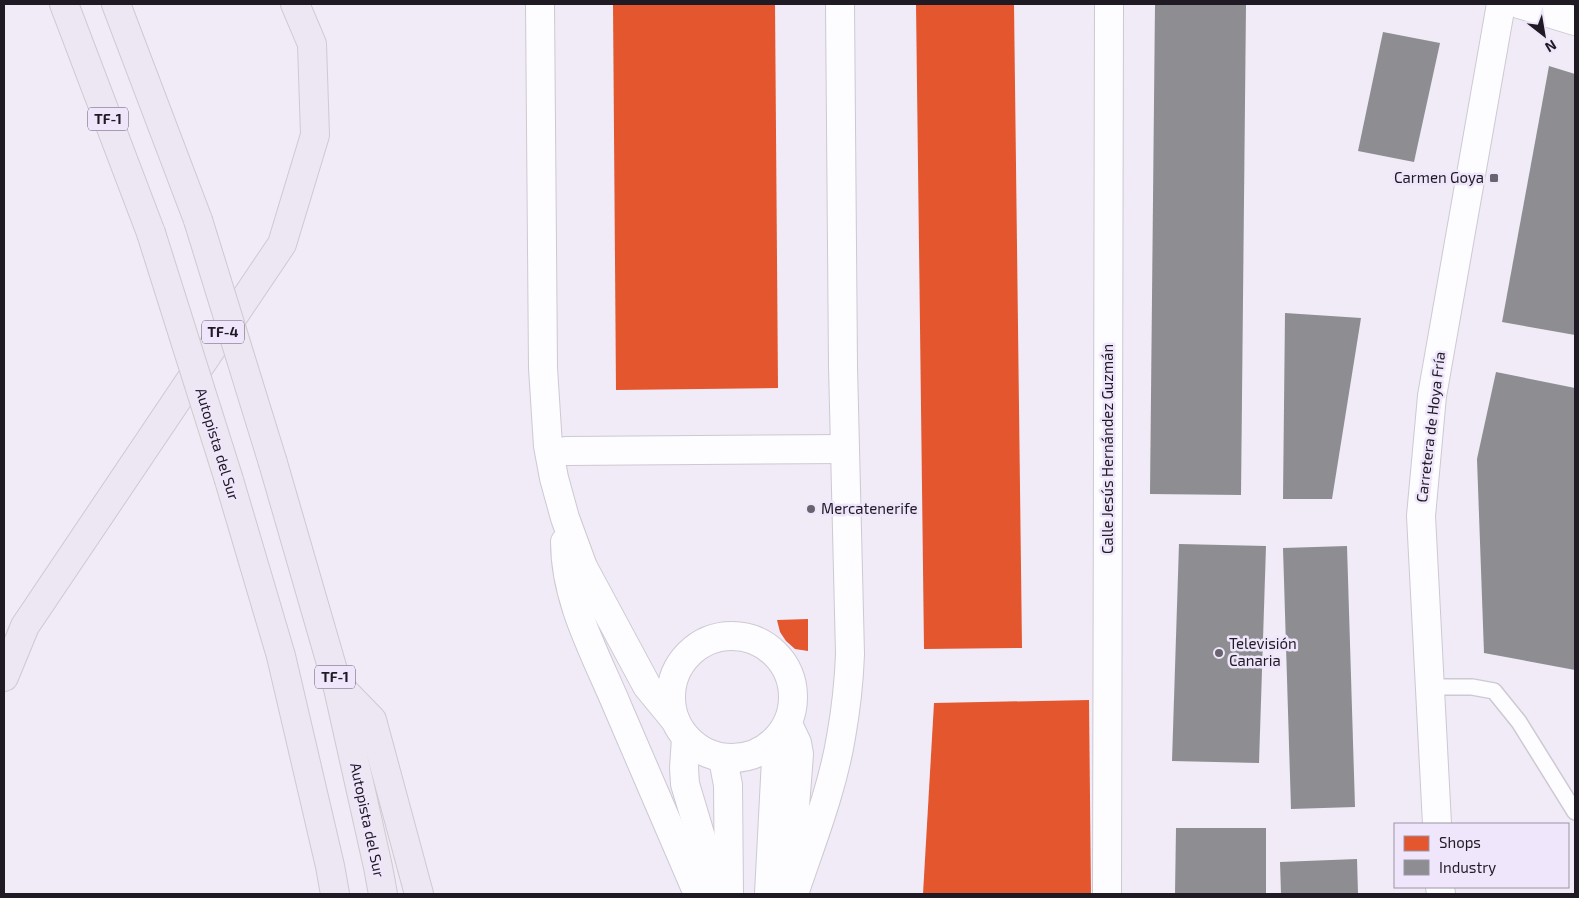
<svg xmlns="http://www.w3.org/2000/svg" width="1579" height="898" font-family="'Exo 2',sans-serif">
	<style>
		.shops { fill: #e4572e }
		.industry { fill: #8d8d92 }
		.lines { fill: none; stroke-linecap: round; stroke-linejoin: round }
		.service-casing { stroke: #cdc9d3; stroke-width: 18 }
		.minor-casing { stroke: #cdc9d3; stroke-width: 30 }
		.motorway-casing { stroke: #cdcad0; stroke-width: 30 }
		.service { stroke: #fdfcfe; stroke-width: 15 }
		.minor { stroke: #fdfcfe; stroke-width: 28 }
		.motorway { stroke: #ece7f2; stroke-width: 28 }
		.motorway-bridge-casing { stroke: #cdcad0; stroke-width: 30; stroke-linecap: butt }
		.motorway-bridge { stroke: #ece7f2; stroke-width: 28 }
		.poi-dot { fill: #68636e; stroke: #efe6fc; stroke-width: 2 }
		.labels { text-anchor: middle; stroke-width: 5; stroke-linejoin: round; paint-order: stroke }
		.shield { fill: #efe6fc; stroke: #5d5765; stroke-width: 1 }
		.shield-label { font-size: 14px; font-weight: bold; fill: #1f1a24 }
		.poi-label { font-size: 15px; fill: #1f1a24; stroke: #efe6fc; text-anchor: start }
		.street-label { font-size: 15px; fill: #1f1a24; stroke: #efe6fc }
	</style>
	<rect width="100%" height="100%" fill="#f0ebf7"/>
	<g class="shops">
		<path d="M 613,4 L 775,4 L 778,388 L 616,390 Z"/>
		<path d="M 916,4 L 1014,4 L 1022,648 L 924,649 Z"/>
		<path d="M 808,619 L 808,651 L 795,649 L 786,641 L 780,632 L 777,620 Z"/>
		<path d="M 1089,700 L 1091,894 L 923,894 L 934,703 Z"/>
	</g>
	<g class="industry">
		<path d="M 1155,4 L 1246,4 L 1241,495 L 1150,494 Z"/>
		<path d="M 1383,32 L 1440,43 L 1414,162 L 1358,151 Z"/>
		<path d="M 1549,66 L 1575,74 L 1575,335 L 1502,322 Z"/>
		<path d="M 1285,313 L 1361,318 L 1332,499 L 1283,499 Z"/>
		<path d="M 1496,372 L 1575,388 L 1575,670 L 1484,653 L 1477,459 Z"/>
		<path d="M 1179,544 L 1266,546 L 1259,763 L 1172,761 Z"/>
		<path d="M 1347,546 L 1355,807 L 1291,809 L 1283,548 Z"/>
		<path d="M 1176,828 L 1266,828 L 1266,894 L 1175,894 Z"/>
		<path d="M 1357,859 L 1358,894 L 1281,894 L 1280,862 Z"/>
	</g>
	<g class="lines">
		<defs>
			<path id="service" d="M 1430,687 L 1472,687 L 1494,691 L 1519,722 L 1575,812"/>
			<g id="minor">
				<path d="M 540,4 L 543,368 L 548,446 L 554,478 L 565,518 L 583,567 L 647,686 L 675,720"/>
				<path d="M 1519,4 L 1575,21"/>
				<path d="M 566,451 L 844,449"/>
				<path d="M 565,542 C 565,601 596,655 618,708 C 645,770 671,832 698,894"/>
				<circle cx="732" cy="697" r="61"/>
				<path d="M 788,724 L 797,743 L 799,754 L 793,833 L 793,873"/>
				<path d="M 686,738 L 684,768 L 685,784 L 718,894"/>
				<path d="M 723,759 L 728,785 L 729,894"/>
				<path d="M 1437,824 L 1421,516 L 1432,396 L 1501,4"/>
				<path d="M 1440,887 L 1441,894"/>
				<path d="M 769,894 L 777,740"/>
				<path d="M 794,894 C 811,843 832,791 841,737 C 846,709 849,682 850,654 L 843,366 L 840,4"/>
				<path d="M 1107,894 L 1109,4"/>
			</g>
			<g id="motorway">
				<path d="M 64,4 L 151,233"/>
				<path d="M 116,4 L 198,220"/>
				<path d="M 273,463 L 337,684 L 378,867 L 383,894"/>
				<path d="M 229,480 L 281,656 L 330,866 L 335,894"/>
				<path d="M 4,677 L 25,626 L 282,244 L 315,135 L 312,44 L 295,4"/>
				<path d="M 337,684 L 372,720 L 419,894"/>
			</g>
		</defs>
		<use href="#service" class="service-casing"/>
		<use href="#minor" class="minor-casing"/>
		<use href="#motorway" class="motorway-casing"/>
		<use href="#service" class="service"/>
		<use href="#minor" class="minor"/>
		<use href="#motorway" class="motorway"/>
		<defs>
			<g id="motorway-bridge">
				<path d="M 198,220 L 273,463"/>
				<path d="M 151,233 L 229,480"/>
			</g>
		</defs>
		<use href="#motorway-bridge" class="motorway-bridge-casing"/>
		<use href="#motorway-bridge" class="motorway-bridge"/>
	</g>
	<g class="poi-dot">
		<rect x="1489" y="173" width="10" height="10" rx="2.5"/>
		<circle cx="811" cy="509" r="5"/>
		<circle cx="1219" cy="653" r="5"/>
	</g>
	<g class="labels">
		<g class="shield">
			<rect x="88" y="107.5" width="40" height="23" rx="4"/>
			<rect x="202" y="320.5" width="42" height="23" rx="4"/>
			<rect x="315" y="665.5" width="40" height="23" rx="4"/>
		</g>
		<g class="shield-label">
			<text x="108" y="124">TF-1</text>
			<text x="223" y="337">TF-4</text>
			<text x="335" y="682">TF-1</text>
		</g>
		<g class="poi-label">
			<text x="1484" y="183" text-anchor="end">Carmen Goya</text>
			<text x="821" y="514">Mercatenerife</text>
			<text x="1229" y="649">Televisión<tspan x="1229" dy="17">Canaria</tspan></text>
		</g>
		<g class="street-label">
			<text transform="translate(1431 427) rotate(-83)" y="5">Carretera de Hoya Fría</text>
			<text transform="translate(217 444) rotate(73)" y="5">Autopista del Sur</text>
			<text transform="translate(1108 449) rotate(-90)" y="5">Calle Jesús Hernández Guzmán</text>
			<text transform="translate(367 820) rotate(78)" y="5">Autopista del Sur</text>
		</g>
	</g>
	<rect width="1579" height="898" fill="none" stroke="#1f1a24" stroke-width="10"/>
	<rect x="1394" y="823" width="175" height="65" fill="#efe6fc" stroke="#9c94a6"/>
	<rect x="1404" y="836" width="25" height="15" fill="#e4572e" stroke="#9c94a6"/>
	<text x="1439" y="848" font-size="15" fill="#1f1a24">Shops</text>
	<rect x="1404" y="860" width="25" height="15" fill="#8d8d92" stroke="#9c94a6"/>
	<text x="1439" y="873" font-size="15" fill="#1f1a24">Industry</text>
	<g transform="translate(1544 35) rotate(149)" stroke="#efe6fc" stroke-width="4" paint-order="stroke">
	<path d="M0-4L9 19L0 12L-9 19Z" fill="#1f1a24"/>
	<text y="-8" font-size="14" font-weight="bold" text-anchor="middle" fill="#1f1a24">N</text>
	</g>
</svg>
